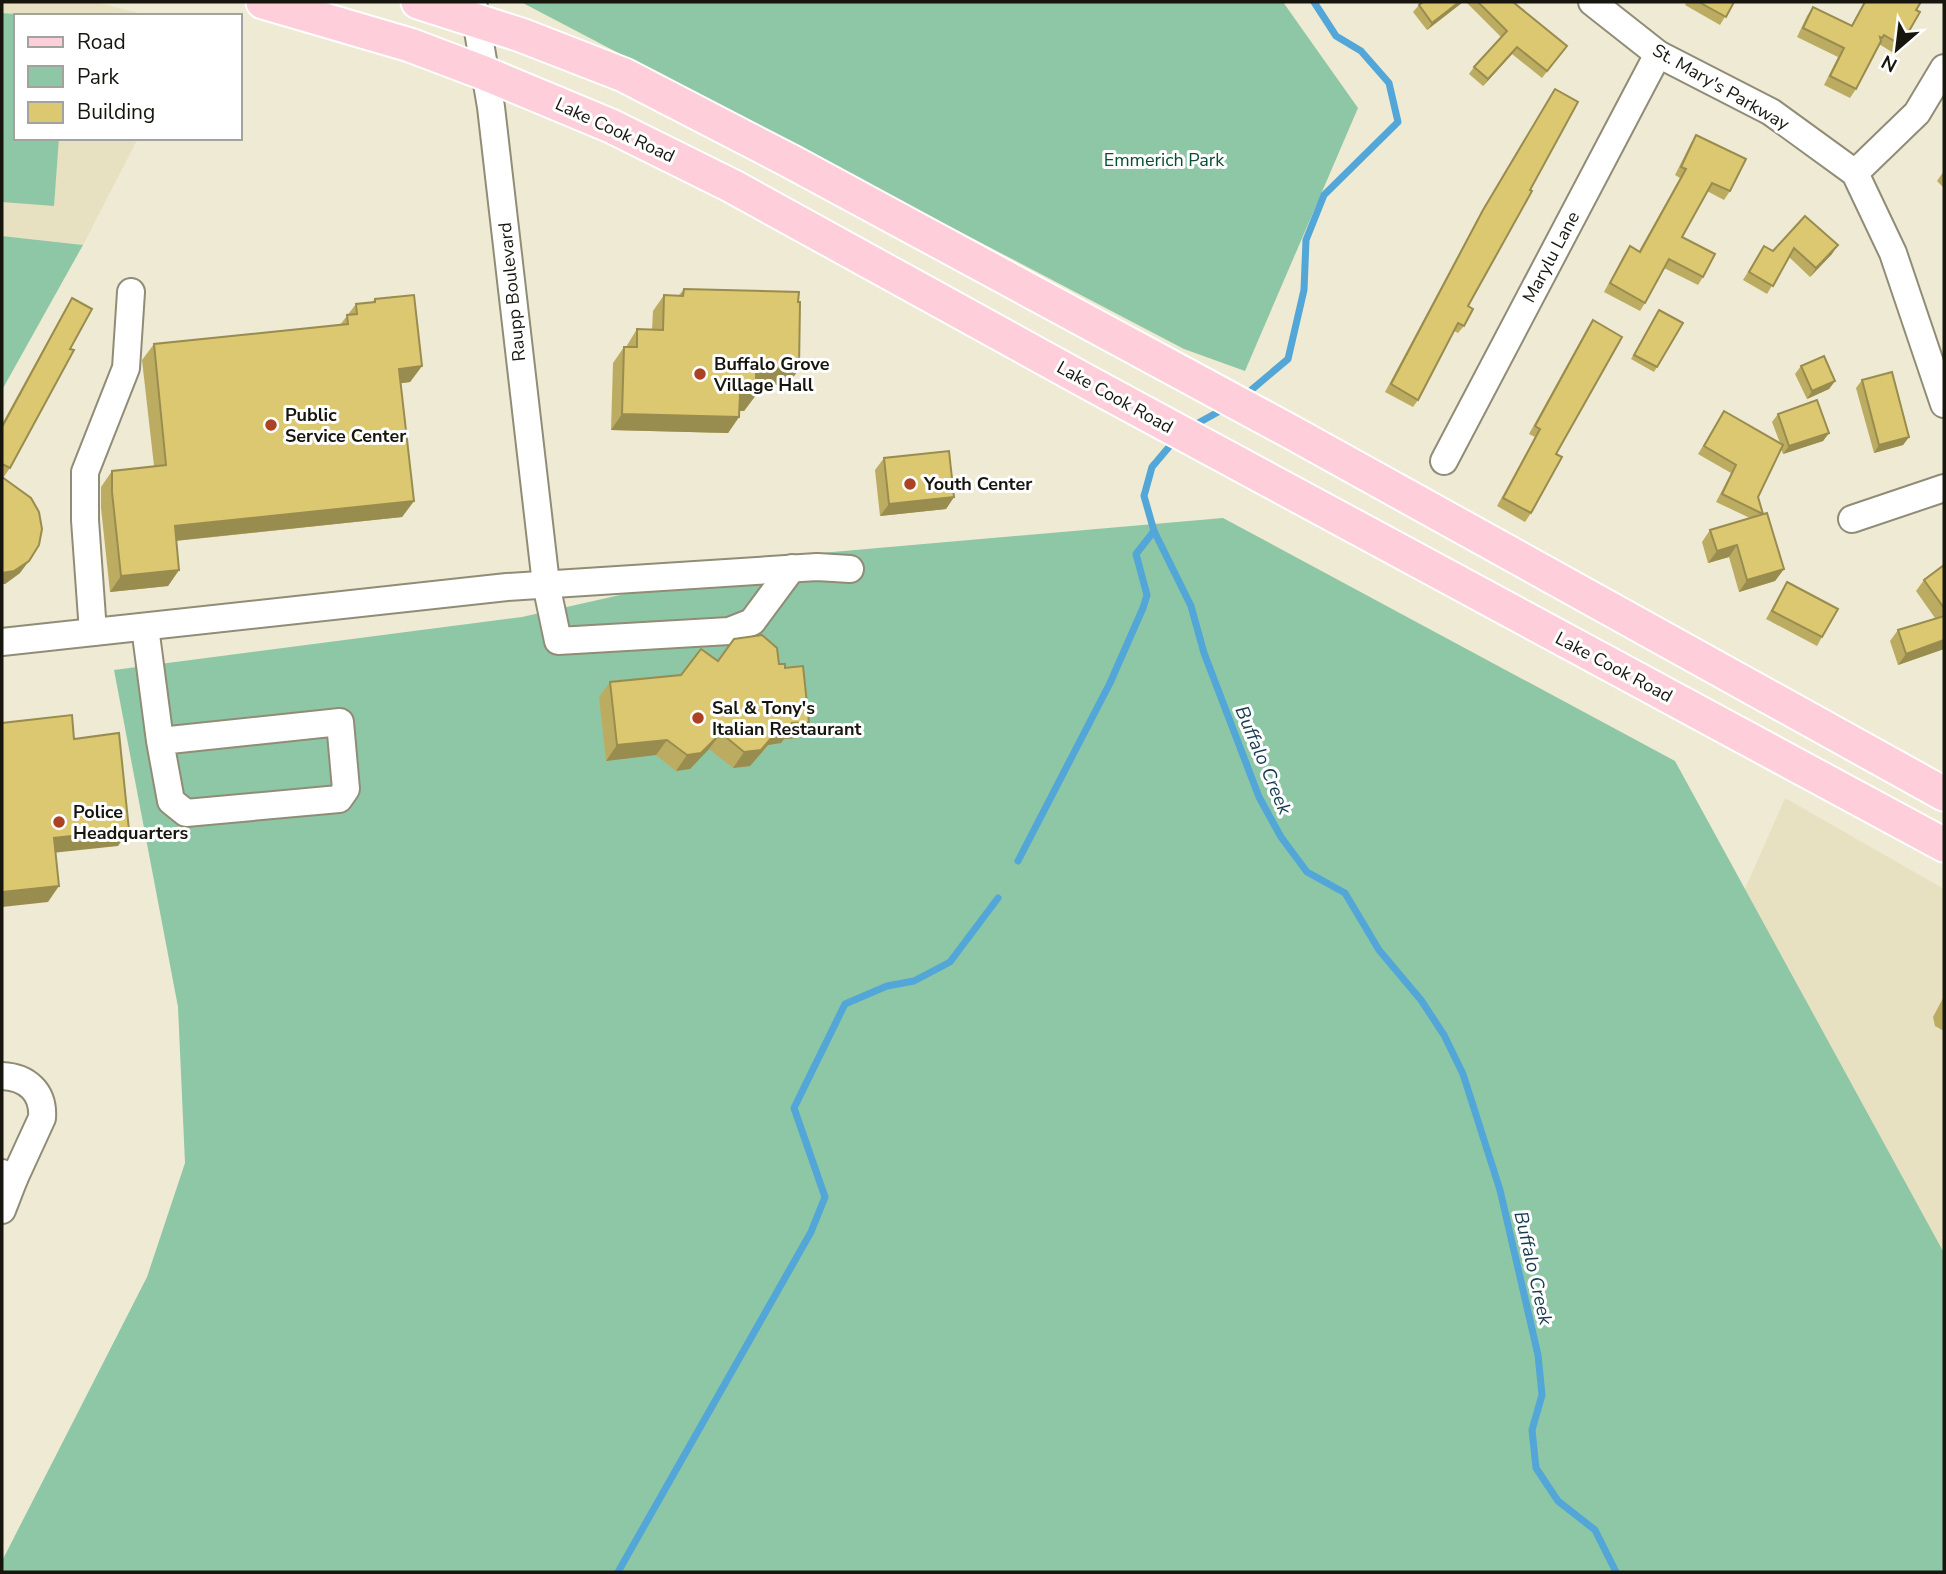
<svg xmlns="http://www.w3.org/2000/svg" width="1946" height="1574" font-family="'Nunito Sans',sans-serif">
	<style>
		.built { fill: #e7e1c2 }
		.green { fill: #8ec7a5 }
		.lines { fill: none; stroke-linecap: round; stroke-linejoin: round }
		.stream { stroke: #52a6d8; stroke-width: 7 }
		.minor-casing { stroke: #908c77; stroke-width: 30 }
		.major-casing { stroke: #fff; stroke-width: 37 }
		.minor { stroke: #fff; stroke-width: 26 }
		.major { stroke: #feceda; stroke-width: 33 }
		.wall { fill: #bcac61 }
		.shaded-wall { fill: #998c4f }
		.building { fill: #dbc871; stroke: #998c4f; stroke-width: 2 }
		.poi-dot { fill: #ab4224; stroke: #fff; stroke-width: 2.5 }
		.labels { text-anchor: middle; stroke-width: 6; stroke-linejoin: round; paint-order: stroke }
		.street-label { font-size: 18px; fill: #17160e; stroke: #fff }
		.park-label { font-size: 18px; fill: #094e2f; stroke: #fff }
		.poi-label { font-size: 18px; font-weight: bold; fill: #17160e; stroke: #fff; text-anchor: start }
		.water-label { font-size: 19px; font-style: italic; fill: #163a50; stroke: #fff }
	</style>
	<rect width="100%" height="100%" fill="#efead3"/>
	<g class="built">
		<path d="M 2,2 L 95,2 L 150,16 L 16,16 L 16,138 L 138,138 L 83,245 L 2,236 Z"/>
		<path d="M 1785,798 L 1944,889 L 1944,1257 L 1745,889 Z"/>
	</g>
	<g class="green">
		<path d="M 521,2 L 1283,2 L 1358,108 L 1245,371 L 1184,349 Z"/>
		<path d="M 2,13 L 39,16 L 16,16 L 16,138 L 59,138 L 54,206 L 2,202 Z"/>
		<path d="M 2,236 L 83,245 L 2,390 Z"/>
		<path d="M 1223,518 L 1675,761 L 1944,1253 L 1944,1572 L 2,1572 L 2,1561 L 147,1277 L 185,1163 L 178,1007 L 114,670 L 522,617 L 798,555 Z"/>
	</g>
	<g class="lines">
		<g class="stream">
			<path d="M 1243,397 L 1288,359 L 1304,290 L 1306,240 L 1324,195 L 1398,122 L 1389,83 L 1361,51 L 1336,36 L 1314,2"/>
			<path d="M 1191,427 L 1227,407"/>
			<path d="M 1174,441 L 1152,467 L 1144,496 L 1154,531 L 1191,606 L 1204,653 L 1259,797 L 1281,837 L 1307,872 L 1345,893 L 1379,950 L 1421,1000 L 1444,1035 L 1463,1074 L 1500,1190 L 1538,1355 L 1542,1395 L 1532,1430 L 1536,1468 L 1558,1501 L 1595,1530 L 1616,1572"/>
			<path d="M 1018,861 L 1110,683 L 1143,608 L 1147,595 L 1136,554 L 1154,531"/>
			<path d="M 618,1572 L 811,1232 L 825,1197 L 794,1108 L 845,1004 L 887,986 L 914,981 L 950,962 L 998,898"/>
		</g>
		<defs>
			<g id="minor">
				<path d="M 473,2 L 491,107 L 546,584 L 558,641 L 729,631 L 752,622 L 792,568"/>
				<path d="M 1592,2 L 1658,54 L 1771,112 L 1855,173 L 1893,253 L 1944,404"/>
				<path d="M 1855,173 L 1917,113 L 1944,68"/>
				<path d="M 1444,461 L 1658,54"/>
				<path d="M 1852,519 L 1944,488"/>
				<path d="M 145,627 L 160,741 L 340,722 L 346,789 L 339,799 L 186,813 L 171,801 L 160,741"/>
				<path d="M 93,632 L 85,520 L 85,472 L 126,368 L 131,292"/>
				<path d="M 2,642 L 507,587 L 817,567 L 850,569"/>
				<path d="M 2,1076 C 27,1077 44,1092 42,1118 L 14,1179"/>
				<path d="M 2,1173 L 14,1179 L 2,1210"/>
			</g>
			<g id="major">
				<path d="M 263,2 L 410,45 L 484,73 L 611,126 L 732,186 L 1093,385 L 1944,845"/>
				<path d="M 418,2 L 521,35 L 624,75 L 792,162 L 1293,433 L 1944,794"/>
			</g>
		</defs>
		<use href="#minor" class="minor-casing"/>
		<use href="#major" class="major-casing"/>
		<use href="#minor" class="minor"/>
		<use href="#major" class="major"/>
	</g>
	<g class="wall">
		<path d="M 1463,2 L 1427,30 L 1413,12 L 1419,5 Z"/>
		<path d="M 1466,2 L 1514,2 L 1567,46 L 1542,78 L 1512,54 L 1483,86 L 1469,74 L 1474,67 L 1501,37 Z"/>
		<path d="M 1687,2 L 1734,2 L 1720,25 L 1685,5 Z"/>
		<path d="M 1864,2 L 1921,2 L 1901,45 L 1895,54 L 1879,44 L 1856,89 L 1850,98 L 1824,85 L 1838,57 L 1797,37 L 1807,16 L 1813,7 L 1851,26 Z"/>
		<path d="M 1555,89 L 1468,306 L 1464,326 L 1458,333 L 1454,331 L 1418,400 L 1413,407 L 1385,392 L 1478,218 Z"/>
		<path d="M 1696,135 L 1730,191 L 1724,200 L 1707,191 L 1682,237 L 1703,277 L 1698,285 L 1664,268 L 1645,303 L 1640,311 L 1604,292 L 1624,255 L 1630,246 L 1639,251 L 1680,178 L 1675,175 L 1691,143 Z"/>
		<path d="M 1944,171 L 1944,188 L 1937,181 Z"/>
		<path d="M 1805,216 L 1832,254 L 1810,277 L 1789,257 L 1767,294 L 1743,280 L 1764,246 L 1773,251 Z"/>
		<path d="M 684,289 L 788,385 L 756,384 L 756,395 L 744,411 L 740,411 L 739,417 L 728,433 L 611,430 L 613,363 L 624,347 L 626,347 L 637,329 L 652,330 L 653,311 L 664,295 L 679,295 Z"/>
		<path d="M 72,298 L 70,349 L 10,468 L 3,478 L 20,573 L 5,584 L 2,584 L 2,424 L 64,311 Z"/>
		<path d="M 375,299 L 422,366 L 410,382 L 401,383 L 414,501 L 402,517 L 176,541 L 179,570 L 168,586 L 110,592 L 101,508 L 101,487 L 112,471 L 154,466 L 142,360 L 154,344 L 340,325 L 356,304 L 372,302 Z"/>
		<path d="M 1656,314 L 1683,323 L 1654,372 L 1631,359 Z"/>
		<path d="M 1593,320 L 1556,454 L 1531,513 L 1525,522 L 1497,506 L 1535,437 L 1529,434 L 1587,329 Z"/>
		<path d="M 1801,366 L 1835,381 L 1829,389 L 1807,399 L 1795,374 Z"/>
		<path d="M 1862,380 L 1909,437 L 1903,445 L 1874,453 L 1856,388 Z"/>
		<path d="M 1724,411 L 1780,443 L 1772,422 L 1778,414 L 1829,433 L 1823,441 L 1783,454 L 1781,449 L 1758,497 L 1763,514 L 1784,569 L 1775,581 L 1739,592 L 1729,557 L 1708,563 L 1702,542 L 1710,530 L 1750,518 L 1716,502 L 1731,473 L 1698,454 Z"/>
		<path d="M 884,458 L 954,497 L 946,509 L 880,516 L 875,470 Z"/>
		<path d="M 1944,565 L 1944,649 L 1898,665 L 1890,641 L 1898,630 L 1935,618 L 1916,591 L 1924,580 Z"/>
		<path d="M 1787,582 L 1822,637 L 1817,646 L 1766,619 L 1782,590 Z"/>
		<path d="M 718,661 L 779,664 L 785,668 L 809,722 L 798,738 L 784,739 L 781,743 L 768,745 L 750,766 L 733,768 L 709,749 L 690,769 L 676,771 L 656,755 L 606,761 L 599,697 L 610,682 L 681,675 Z"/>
		<path d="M 1944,996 L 1944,1031 L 1935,1026 L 1933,1017 Z"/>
	</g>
	<g class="shaded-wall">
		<path d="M 1459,2 L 1463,2 L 1427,30 L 1432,23 Z"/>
		<path d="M 1517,47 L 1512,54 L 1483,86 L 1488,79 Z"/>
		<path d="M 1838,245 L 1832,254 L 1810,277 L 1816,268 Z"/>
		<path d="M 422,366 L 410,382 L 388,385 L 399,369 Z"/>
		<path d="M 756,368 L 799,369 L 788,385 L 745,384 Z"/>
		<path d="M 1835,381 L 1829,389 L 1807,399 L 1812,391 Z"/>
		<path d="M 740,394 L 756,395 L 744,411 L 729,410 Z"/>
		<path d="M 622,414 L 739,417 L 728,433 L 611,430 Z"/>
		<path d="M 1829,433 L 1823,441 L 1783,454 L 1789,446 Z"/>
		<path d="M 1909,437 L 1903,445 L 1874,453 L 1879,445 Z"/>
		<path d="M 954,497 L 946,509 L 880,516 L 889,504 Z"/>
		<path d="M 414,501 L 402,517 L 163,542 L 175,526 Z"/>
		<path d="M 1737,545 L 1729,557 L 1708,563 L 1717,551 Z"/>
		<path d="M 29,561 L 20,573 L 5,584 L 2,584 L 2,573 Z"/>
		<path d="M 1784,569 L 1775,581 L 1739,592 L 1747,580 Z"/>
		<path d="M 179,570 L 168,586 L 110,592 L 121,576 Z"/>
		<path d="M 1944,640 L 1944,649 L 1898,665 L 1906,654 Z"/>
		<path d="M 809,722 L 798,738 L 784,739 L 781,743 L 768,745 L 750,766 L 733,768 L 744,752 L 779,729 L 792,723 Z"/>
		<path d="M 721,733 L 709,749 L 690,769 L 676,771 L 687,755 Z"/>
		<path d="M 667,740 L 656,755 L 606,761 L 617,745 Z"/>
		<path d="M 129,830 L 118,846 L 42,854 L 54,838 Z"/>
		<path d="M 59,886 L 48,902 L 2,907 L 2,892 Z"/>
	</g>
	<g class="building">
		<path d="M 1423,2 L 1459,2 L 1432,23 L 1419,5 Z"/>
		<path d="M 1478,2 L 1513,2 L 1567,46 L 1547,71 L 1517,47 L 1488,79 L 1474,67 L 1507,31 Z"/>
		<path d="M 1699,2 L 1734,2 L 1726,17 Z"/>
		<path d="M 1865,2 L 1921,2 L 1916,10 L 1920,12 L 1901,45 L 1884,35 L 1882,38 L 1880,37 L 1881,41 L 1856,89 L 1830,76 L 1844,48 L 1803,28 L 1813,7 L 1852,26 Z"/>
		<path d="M 1555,89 L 1578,102 L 1530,190 L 1532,191 L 1468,306 L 1473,309 L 1464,326 L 1458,323 L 1418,400 L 1391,384 L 1483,210 Z"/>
		<path d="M 1696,135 L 1746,159 L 1730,191 L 1712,183 L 1682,237 L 1715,254 L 1703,277 L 1669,259 L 1645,303 L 1610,283 L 1630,246 L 1640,252 L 1686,169 L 1681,167 Z"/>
		<path d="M 1805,216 L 1838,245 L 1816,268 L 1794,248 L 1773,286 L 1749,272 L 1764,246 L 1773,251 Z"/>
		<path d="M 684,289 L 799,292 L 798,302 L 800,302 L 799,369 L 756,368 L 756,395 L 740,394 L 739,417 L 622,414 L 624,347 L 637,347 L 637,329 L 663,330 L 664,295 L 683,296 Z"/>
		<path d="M 414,295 L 422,366 L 399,369 L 414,501 L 175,526 L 179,570 L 121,576 L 112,492 L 112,471 L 166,465 L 154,344 L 348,324 L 347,315 L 357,314 L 356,304 L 375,302 L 375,299 Z"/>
		<path d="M 72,298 L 92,309 L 70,349 L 74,350 L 10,468 L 2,464 L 2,427 Z"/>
		<path d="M 1659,310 L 1683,323 L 1657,367 L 1634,355 Z"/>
		<path d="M 1593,320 L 1622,337 L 1556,454 L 1562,457 L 1531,513 L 1503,498 L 1540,429 L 1535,426 Z"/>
		<path d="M 1824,356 L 1835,381 L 1812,391 L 1801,366 Z"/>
		<path d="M 1892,372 L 1909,437 L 1879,445 L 1862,380 Z"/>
		<path d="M 1817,400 L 1829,433 L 1789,446 L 1778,414 Z"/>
		<path d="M 1724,411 L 1783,445 L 1758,497 L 1763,514 L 1722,494 L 1736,465 L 1704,446 Z"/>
		<path d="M 949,451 L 954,497 L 889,504 L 884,458 Z"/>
		<path d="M 2,477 L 31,498 L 39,512 L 42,529 L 39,545 L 29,561 L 14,571 L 2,573 Z"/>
		<path d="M 1767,513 L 1784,569 L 1747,580 L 1737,545 L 1717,551 L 1710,530 Z"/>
		<path d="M 1944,565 L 1944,608 L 1924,580 Z"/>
		<path d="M 1787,582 L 1838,609 L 1822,637 L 1772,611 Z"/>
		<path d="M 1944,616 L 1944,640 L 1906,654 L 1898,630 Z"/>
		<path d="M 762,635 L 777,648 L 779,664 L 785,664 L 785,668 L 803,666 L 809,722 L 792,723 L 792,727 L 779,729 L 761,750 L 744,752 L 721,733 L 701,753 L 687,755 L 667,740 L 617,745 L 610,682 L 681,675 L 701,649 L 718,661 L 734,639 Z"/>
		<path d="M 72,715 L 74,739 L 119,733 L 129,830 L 54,838 L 59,886 L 2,892 L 2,723 Z"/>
	</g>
	<g class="poi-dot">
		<circle cx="700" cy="374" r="7"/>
		<circle cx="271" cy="425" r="7"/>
		<circle cx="910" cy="484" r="7"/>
		<circle cx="698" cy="718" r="7"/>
		<circle cx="59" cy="822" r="7"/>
	</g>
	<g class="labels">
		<g class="street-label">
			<text transform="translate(1721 87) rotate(30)" y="6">St. Mary's Parkway</text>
			<text transform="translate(615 130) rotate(25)" y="6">Lake Cook Road</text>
			<text transform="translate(1551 257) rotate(-62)" y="6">Marylu Lane</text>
			<text transform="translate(512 292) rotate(-96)" y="6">Raupp Boulevard</text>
			<text transform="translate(1115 397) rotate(29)" y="6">Lake Cook Road</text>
			<text transform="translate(1614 667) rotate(28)" y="6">Lake Cook Road</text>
		</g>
		<g class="park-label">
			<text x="1164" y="166">Emmerich Park</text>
		</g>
		<g class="poi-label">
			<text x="714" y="370">Buffalo Grove<tspan x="714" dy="21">Village Hall</tspan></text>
			<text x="285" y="421">Public<tspan x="285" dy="21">Service Center</tspan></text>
			<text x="924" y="490">Youth Center</text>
			<text x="712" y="714">Sal &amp; Tony's<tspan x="712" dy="21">Italian Restaurant</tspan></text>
			<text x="73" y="818">Police<tspan x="73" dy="21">Headquarters</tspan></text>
		</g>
		<g class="water-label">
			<text transform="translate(1264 760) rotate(67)" y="7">Buffalo Creek</text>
			<text transform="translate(1534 1268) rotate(77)" y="7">Buffalo Creek</text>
		</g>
	</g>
	<rect width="1946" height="1574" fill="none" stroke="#17160e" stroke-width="7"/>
	<rect x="14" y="14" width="228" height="126" fill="#ffffff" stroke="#a2a29f" stroke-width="2"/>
	<rect x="28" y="37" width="35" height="10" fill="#feceda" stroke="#a2a29f" stroke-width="2"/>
	<text x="77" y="49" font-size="21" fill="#17160e">Road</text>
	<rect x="28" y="66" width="35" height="21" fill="#8ec7a5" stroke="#a2a29f" stroke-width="2"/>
	<text x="77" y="84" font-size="21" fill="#17160e">Park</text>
	<rect x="28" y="102" width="35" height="21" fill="#dbc871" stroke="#a2a29f" stroke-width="2"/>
	<text x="77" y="119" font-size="21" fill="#17160e">Building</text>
	<g transform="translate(1897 49) rotate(208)" stroke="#ffffff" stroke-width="5" paint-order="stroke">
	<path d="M0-5L12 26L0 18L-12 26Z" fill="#17160e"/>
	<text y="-10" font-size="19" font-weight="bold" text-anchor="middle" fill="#17160e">N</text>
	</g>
</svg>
